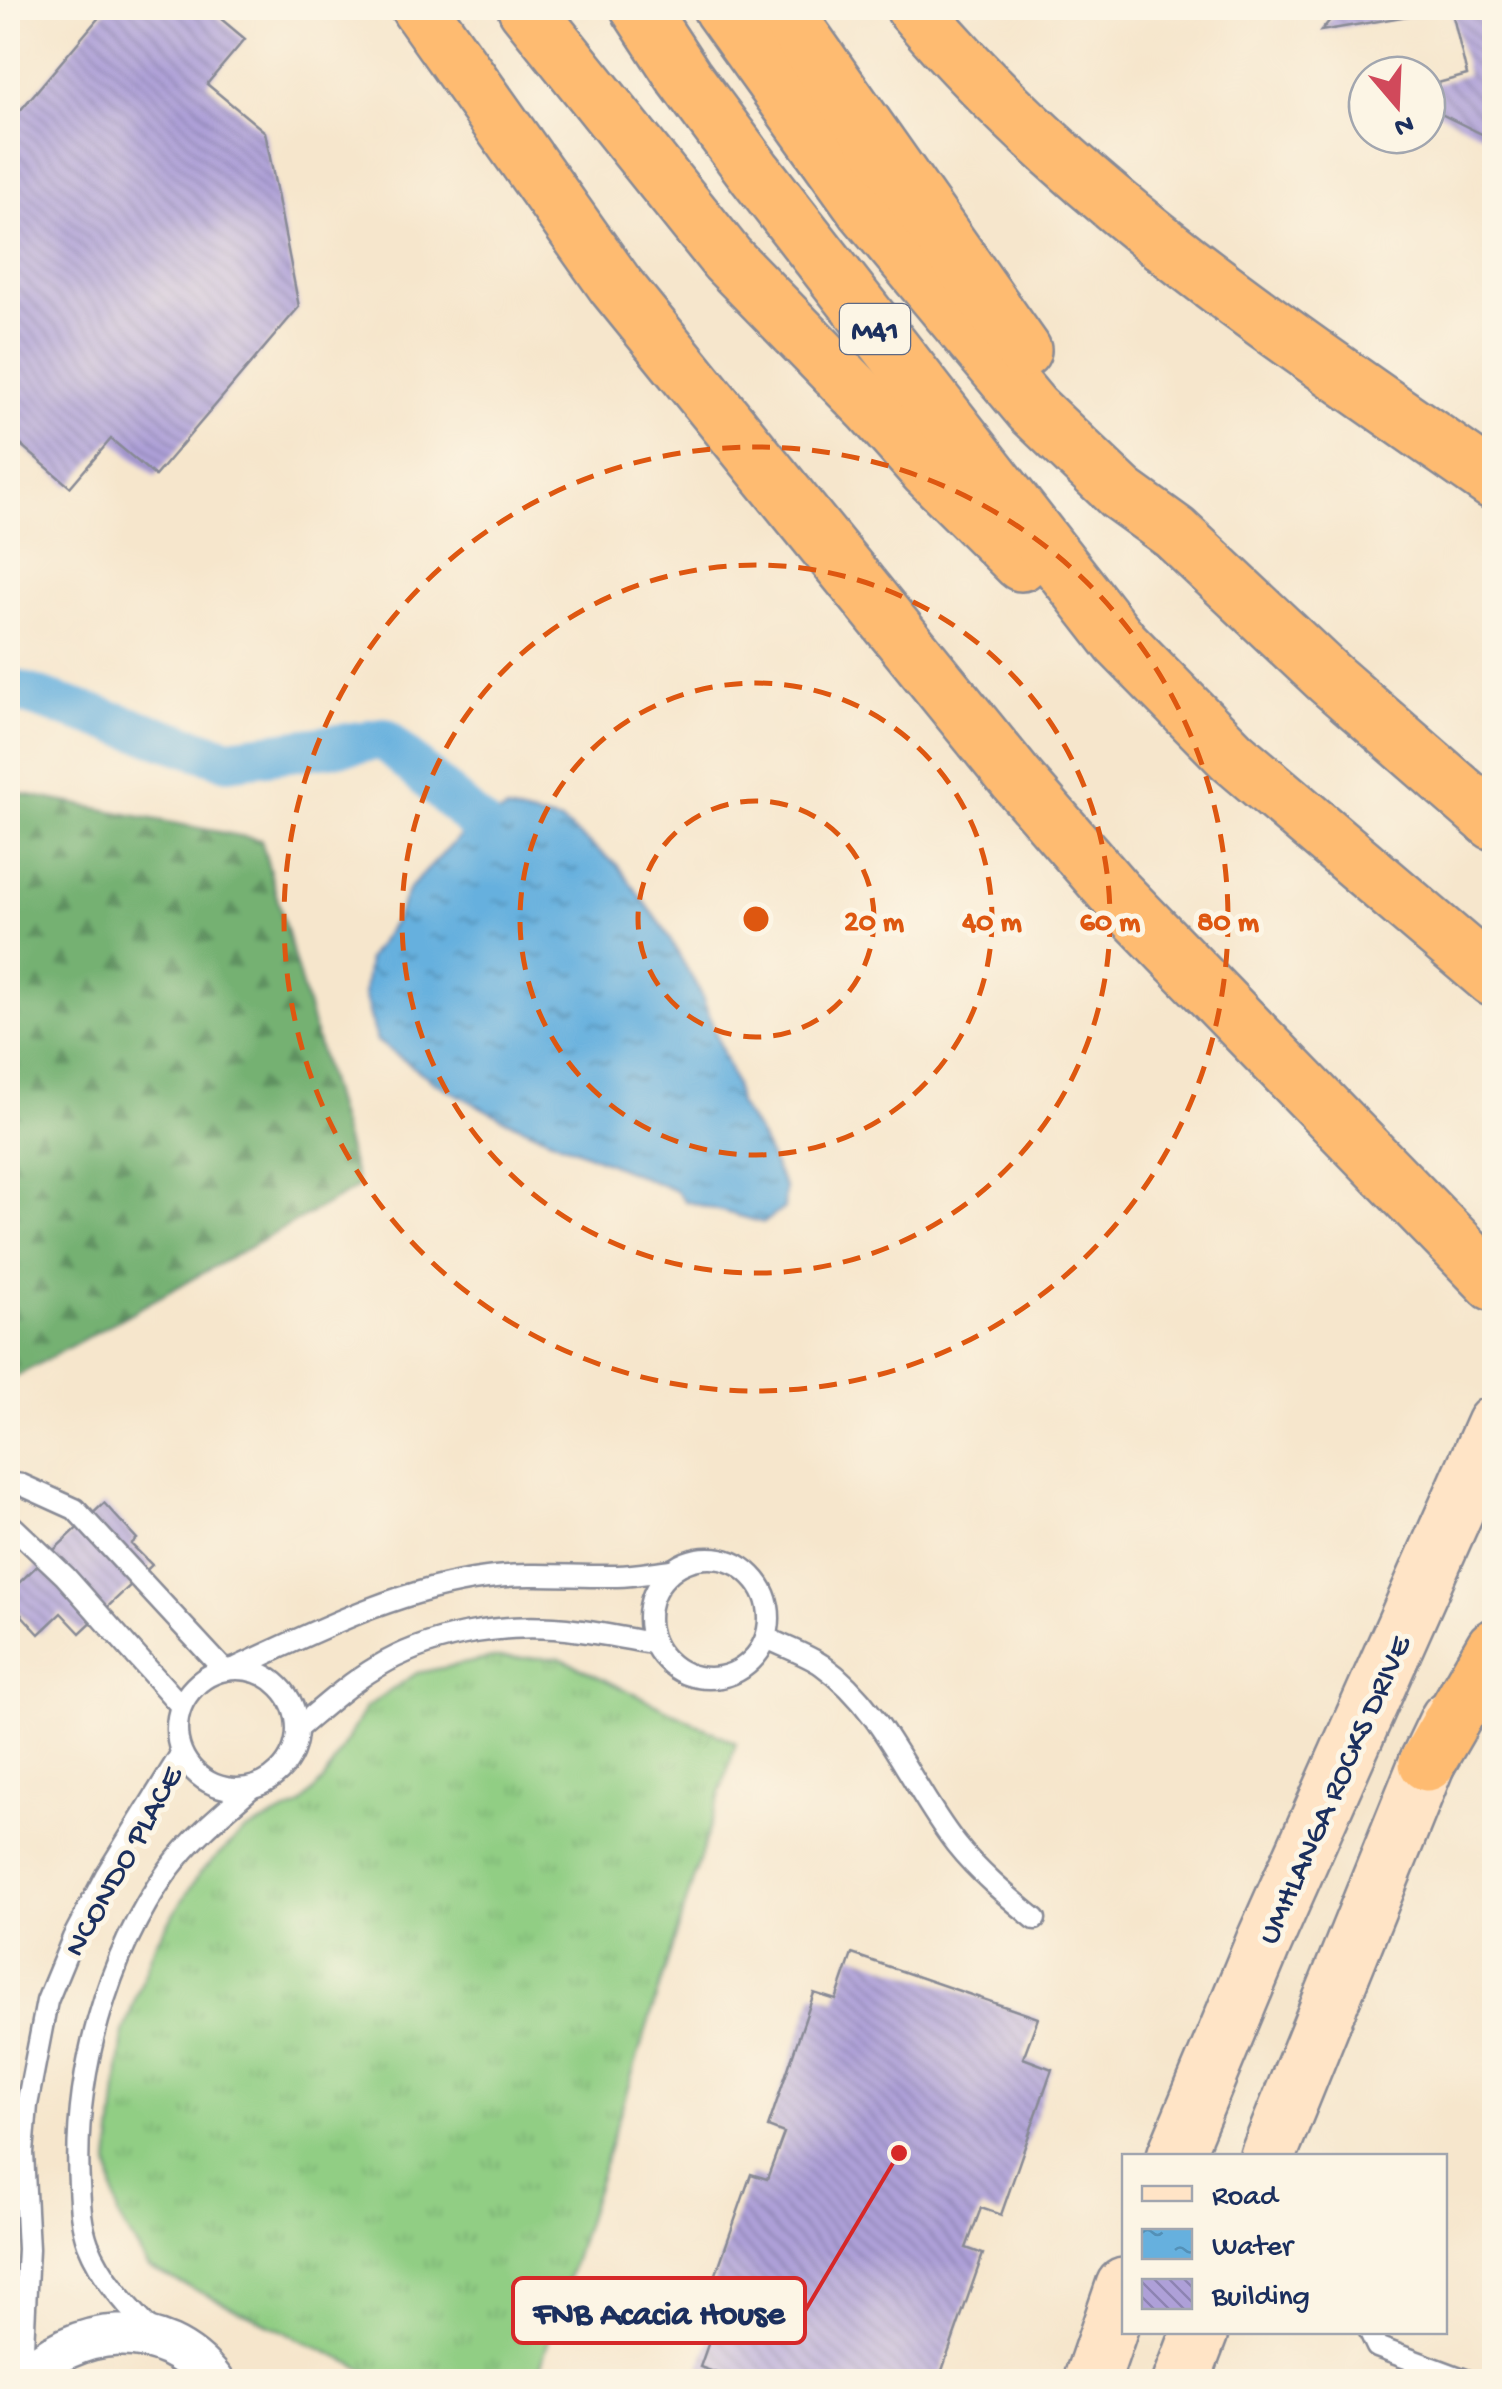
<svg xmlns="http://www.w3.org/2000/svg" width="1502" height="2389" font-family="'Gochi Hand',sans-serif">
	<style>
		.grass { fill: url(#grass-tufts); stroke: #567e71; stroke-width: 2.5 }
		.forest { fill: url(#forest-firs); stroke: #487068; stroke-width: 2.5 }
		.water { fill: url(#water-ripples); stroke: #40709e; stroke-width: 2.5 }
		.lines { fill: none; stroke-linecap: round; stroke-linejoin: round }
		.canal { stroke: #66b0de; stroke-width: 42 }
		.building { fill: url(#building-back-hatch) }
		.lane-casing { stroke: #888a95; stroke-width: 25 }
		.street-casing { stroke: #888a95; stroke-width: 45 }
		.secondary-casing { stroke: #888a95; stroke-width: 60 }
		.highway-casing { stroke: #888a95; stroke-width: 60 }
		.lane { stroke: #fff; stroke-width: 20 }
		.street { stroke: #fff; stroke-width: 40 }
		.secondary { stroke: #ffe4c6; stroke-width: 55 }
		.highway { stroke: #febb71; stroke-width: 55 }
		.ring { fill: none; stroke: #de5710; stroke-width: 5; stroke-dasharray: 18 12 }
		.labels { text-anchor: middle; stroke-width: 10; stroke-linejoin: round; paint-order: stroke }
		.shield { fill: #fcf5e5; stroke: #5e6a86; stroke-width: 2.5 }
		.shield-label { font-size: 30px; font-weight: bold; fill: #1b2f5e }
		.street-label { font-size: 32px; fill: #1b2f5e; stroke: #fcf5e5 }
		.centre { fill: #de5710; stroke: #fcf5e5; stroke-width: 5 }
		.ring-label { font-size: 30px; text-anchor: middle; font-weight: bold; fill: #de5710; stroke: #fcf5e5; stroke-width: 10; stroke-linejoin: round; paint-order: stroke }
		.leader { fill: none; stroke: #d62828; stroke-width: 4 }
		.callout-dot { fill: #d62828; stroke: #fcf5e5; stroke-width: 4 }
		.callout { fill: #fcf5e5; stroke: #d62828; stroke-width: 4 }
		.callout-label { font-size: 35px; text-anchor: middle; font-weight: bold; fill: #1b2f5e }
	</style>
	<defs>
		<pattern id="grass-tufts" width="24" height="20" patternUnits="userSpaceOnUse" patternTransform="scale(2.5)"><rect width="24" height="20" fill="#91ce84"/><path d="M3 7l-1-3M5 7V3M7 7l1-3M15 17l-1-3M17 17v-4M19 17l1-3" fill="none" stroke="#7cb174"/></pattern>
		<pattern id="forest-firs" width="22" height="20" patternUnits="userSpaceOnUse" patternTransform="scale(2.5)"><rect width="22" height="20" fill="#74b172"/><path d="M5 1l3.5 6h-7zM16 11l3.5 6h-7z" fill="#5e9061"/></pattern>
		<pattern id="water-ripples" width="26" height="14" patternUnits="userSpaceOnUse" patternTransform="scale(2.5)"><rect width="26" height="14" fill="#66b0de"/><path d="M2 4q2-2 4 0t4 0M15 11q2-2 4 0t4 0" fill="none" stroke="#5390b7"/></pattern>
		<pattern id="building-back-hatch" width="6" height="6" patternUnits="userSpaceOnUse" patternTransform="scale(2.5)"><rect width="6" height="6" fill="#aea0d8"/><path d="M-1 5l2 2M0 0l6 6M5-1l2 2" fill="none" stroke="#8d83b2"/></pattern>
	</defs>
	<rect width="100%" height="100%" fill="#fcf5e5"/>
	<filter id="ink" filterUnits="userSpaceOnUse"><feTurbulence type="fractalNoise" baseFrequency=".01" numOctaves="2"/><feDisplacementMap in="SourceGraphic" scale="20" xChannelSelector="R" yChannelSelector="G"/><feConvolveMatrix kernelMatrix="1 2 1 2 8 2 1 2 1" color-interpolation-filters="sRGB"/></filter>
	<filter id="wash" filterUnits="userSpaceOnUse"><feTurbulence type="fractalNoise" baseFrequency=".0048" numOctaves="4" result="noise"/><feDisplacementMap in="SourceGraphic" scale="40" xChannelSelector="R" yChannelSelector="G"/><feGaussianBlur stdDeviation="2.25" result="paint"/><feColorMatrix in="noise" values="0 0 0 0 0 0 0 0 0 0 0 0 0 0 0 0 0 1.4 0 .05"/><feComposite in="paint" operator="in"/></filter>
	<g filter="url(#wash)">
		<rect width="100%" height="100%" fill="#f6e6cc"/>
		<path class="grass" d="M 493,1658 L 560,1658 L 736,1743 L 536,2381 L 389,2381 L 149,2268 L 118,2216 L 109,2164 L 123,2033 L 156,1942 L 200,1873 L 243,1832 L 300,1806 L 324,1780 L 365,1708 L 417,1673 Z"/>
		<path class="forest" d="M 8,791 L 261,840 L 358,1187 L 8,1381 Z"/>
		<path class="water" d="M 507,810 L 561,822 L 617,865 L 663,927 L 700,992 L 735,1085 L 738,1104 L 758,1133 L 785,1189 L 784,1208 L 764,1223 L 685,1201 L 676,1191 L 504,1119 L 436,1083 L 377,1041 L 364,994 L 368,959 L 395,920 L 409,889 L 463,833 Z"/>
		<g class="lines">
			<path class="canal" d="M 8,688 L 228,759 L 384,739 L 480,825"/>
		</g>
		<g id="blocks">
			<g class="building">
				<path d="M 107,8 L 208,8 L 245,39 L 207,84 L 265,132 L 299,307 L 155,476 L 111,439 L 70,487 L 8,434 L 8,125 Z"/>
				<path d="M 1340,8 L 1443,8 L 1443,10 L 1321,31 Z"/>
				<path d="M 1451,8 L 1494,8 L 1494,140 L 1427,107 L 1427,86 L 1467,75 Z"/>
				<path d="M 104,1503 L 137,1539 L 131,1544 L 152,1565 L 80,1633 L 61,1613 L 39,1634 L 8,1600 L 8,1593 Z"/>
				<path d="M 852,1954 L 1038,2018 L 1023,2058 L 1052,2069 L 1001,2215 L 981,2208 L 966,2248 L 983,2254 L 938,2382 L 741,2382 L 700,2367 L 717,2319 L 702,2314 L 751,2174 L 767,2179 L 784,2133 L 768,2127 L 814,1993 L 836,2000 Z"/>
			</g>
		</g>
	</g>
	<g filter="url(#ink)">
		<use href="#blocks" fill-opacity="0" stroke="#888a95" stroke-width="2.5"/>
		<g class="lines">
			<defs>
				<g id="lane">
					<path d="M 8,1483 L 22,1485 L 75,1509 L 224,1670"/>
					<path d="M 8,1522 L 65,1576 L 180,1705"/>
					<circle cx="709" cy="1618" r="60"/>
					<path d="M 767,1638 C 784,1647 806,1654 822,1665 C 885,1710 910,1786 956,1844 C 979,1873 1007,1896 1035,1919"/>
					<path d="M 236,1668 C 316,1631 398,1589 487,1578 C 531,1572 574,1577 617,1576 C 635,1576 653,1572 671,1570"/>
					<circle cx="237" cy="1729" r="60"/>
					<path d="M 298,1728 C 323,1707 348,1684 377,1667 C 428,1636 495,1624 554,1628 C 587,1630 620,1638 653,1643"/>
					<path d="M 1370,2332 L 1377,2347 L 1471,2382"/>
					<path d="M 155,2335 C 130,2308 102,2280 88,2244 C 81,2225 80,2206 79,2185 C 73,2079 106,1956 169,1869 C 192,1838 221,1814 250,1789"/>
					<path d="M 18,2380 L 22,2366 L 28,2249 L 23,2153 L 27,2105 L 47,2001 L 73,1938 L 106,1875 L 181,1754"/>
				</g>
				<path id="street" d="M 20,2382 C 74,2325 162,2315 214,2382"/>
				<g id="secondary">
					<path d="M 1175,2156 L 1263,1944 L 1494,1424"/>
					<path d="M 1268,2156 L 1427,1763 L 1448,1719"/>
					<path d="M 1091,2382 L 1124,2286"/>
					<path d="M 1181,2382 L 1200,2332"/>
				</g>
				<g id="highway">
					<path d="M 419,8 L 616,286 L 1017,780 L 1115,893 L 1494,1283"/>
					<path d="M 526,8 L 727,259 L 872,408 L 928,471 L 1021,563"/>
					<path d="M 639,8 L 684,77 L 755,173 L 1121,643 L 1232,756 L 1494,979"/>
					<path d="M 721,8 L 865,209 L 1032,409 L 1121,494 L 1175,533 L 1329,678 L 1494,822"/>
					<path d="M 782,8 L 1023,350"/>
					<path d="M 914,8 C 1077,201 1289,338 1494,482"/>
					<path d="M 1427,1763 L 1494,1647"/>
				</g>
			</defs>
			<use href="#lane" class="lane-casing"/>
			<use href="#street" class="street-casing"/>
			<use href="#secondary" class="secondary-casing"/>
			<use href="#highway" class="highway-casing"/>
			<use href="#lane" class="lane"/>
			<use href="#street" class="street"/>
			<use href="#secondary" class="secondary"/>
			<use href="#highway" class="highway"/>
		</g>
	</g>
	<g class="ring">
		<circle cx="756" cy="919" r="118"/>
		<circle cx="756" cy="919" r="236"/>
		<circle cx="756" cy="919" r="354"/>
		<circle cx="756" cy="919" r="472"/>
	</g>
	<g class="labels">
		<rect class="shield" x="840" y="304" width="70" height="50" rx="8"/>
		<g class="shield-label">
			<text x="875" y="339">M41</text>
		</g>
		<g class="street-label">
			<text transform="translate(1332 1789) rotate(-66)" y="11">UMHLANGA ROCKS DRIVE</text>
			<text transform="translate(121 1860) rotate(-61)" y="11">NCONDO PLACE</text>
		</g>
	</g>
	<circle cx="756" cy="919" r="15" class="centre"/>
	<g class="ring-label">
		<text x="874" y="930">20 m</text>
		<text x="992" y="930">40 m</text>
		<text x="1110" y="930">60 m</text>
		<text x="1228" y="930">80 m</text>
	</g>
	<path class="leader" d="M899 2153L805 2311"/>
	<circle class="callout-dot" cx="899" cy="2153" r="10"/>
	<rect class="callout" x="513" y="2278" width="292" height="65" rx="10"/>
	<g class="callout-label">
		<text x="659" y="2323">FNB Acacia House</text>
	</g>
	<rect width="1502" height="2389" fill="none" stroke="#fcf5e5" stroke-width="40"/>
	<rect x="1122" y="2154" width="325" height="180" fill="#fcf5e5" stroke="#a2a6af" stroke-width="2.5"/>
	<rect x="1142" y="2186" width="50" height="15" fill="#ffe4c6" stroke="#a2a6af" stroke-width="2.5"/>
	<text x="1212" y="2204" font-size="30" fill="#1b2f5e">Road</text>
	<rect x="1142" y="2229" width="50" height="30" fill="url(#water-ripples)" stroke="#a2a6af" stroke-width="2.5"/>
	<text x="1212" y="2254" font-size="30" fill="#1b2f5e">Water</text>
	<rect x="1142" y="2279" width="50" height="30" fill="url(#building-back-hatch)" stroke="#a2a6af" stroke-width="2.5"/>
	<text x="1212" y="2304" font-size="30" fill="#1b2f5e">Building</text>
	<g transform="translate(1397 105) rotate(161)"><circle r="48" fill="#fcf5e5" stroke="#a2a6af" stroke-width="2.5"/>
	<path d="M0-8L18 38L0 25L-18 38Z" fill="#d1495b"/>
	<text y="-15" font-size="28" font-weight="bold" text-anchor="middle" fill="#1b2f5e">N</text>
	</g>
</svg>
